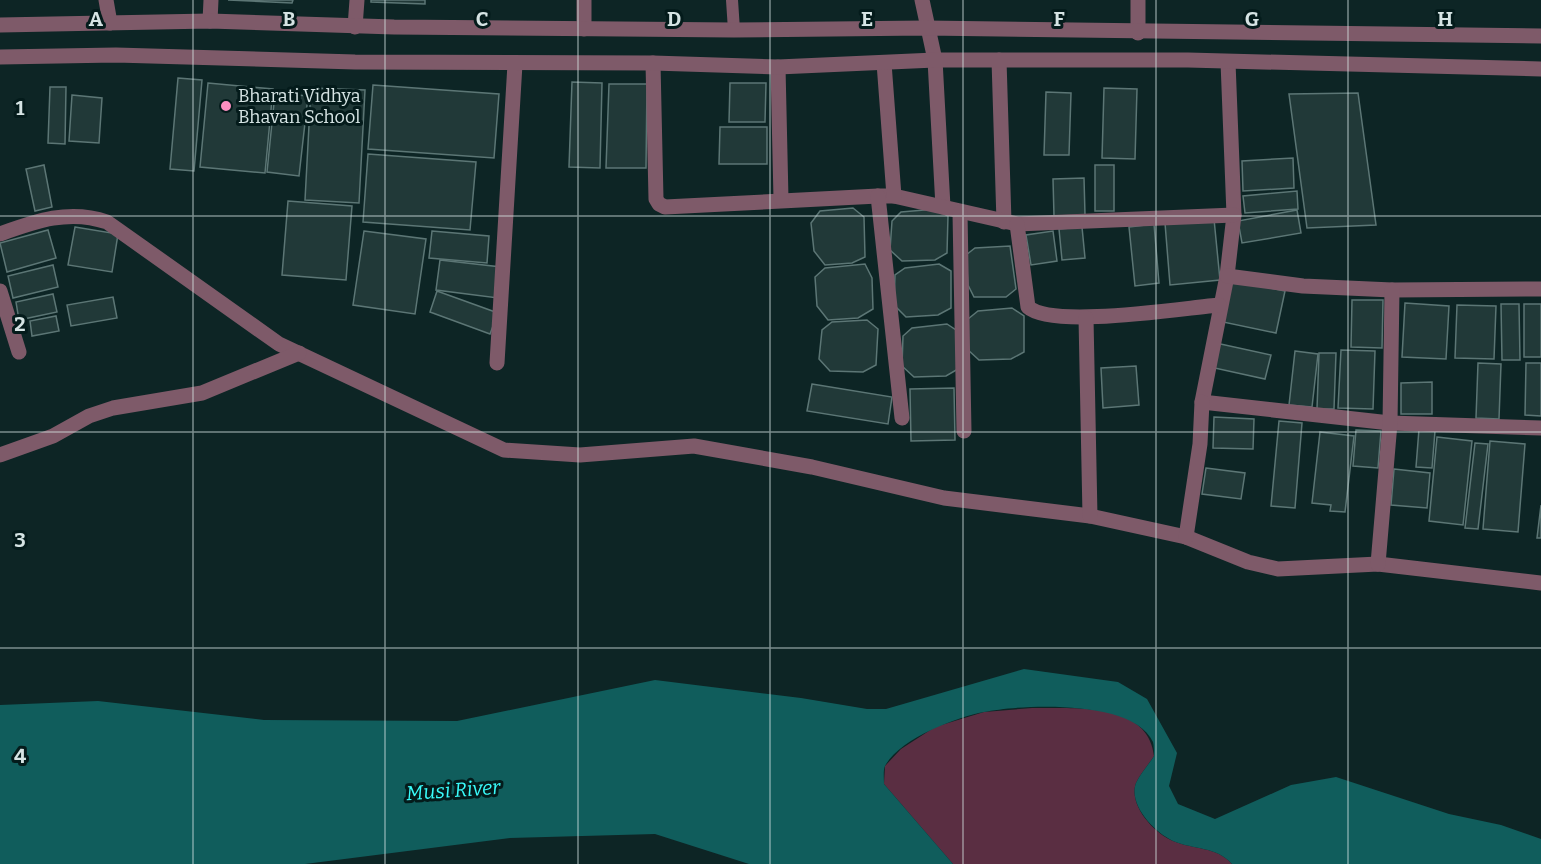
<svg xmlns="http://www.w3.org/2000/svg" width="1541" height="864" font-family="Bitter,serif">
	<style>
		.green { fill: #5a2e42 }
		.water { fill: #105d5c }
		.building { fill: #213938; stroke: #5c7675; stroke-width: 1.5 }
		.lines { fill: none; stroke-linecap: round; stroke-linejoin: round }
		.service { stroke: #7e5a69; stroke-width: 12 }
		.minor { stroke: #7e5a69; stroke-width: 15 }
		.tertiary { stroke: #7e5a69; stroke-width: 15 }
		.grid { fill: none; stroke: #d6e4e4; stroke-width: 1.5; stroke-opacity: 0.55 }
		.poi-dot { fill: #fc8fc1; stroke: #041b1b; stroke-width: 2 }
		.labels { text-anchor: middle; stroke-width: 6; stroke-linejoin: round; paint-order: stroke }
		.poi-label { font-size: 18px; fill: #d6e4e4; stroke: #041b1b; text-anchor: start }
		.water-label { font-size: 20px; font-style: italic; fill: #39fcfb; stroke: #041b1b }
		.grid-label { font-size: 20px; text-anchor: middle; font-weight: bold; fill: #d6e4e4; stroke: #041b1b; stroke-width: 6; stroke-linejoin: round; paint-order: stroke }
	</style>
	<rect width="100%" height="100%" fill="#0d2525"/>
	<path class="green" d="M 1032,708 C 1073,709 1148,701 1154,756 C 1149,764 1140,774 1136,783 C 1128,805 1154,833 1173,841 C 1194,850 1216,846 1232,864 L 953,864 L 884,784 L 885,766 L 901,749 L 935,727 L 984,712 Z"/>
	<path class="water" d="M 1024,669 L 1118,682 L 1147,699 L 1177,753 L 1169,786 L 1178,804 L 1215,819 L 1291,785 L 1336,777 L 1449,814 L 1501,825 L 1541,839 L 1541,864 L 1232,864 C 1216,846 1194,850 1173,841 C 1154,832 1128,805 1136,783 C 1140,774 1149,764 1154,756 C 1154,752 1154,746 1153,742 C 1134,699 1023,704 984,712 C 957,717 899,739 885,766 C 883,770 884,779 884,784 L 953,864 L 749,864 L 655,834 L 510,838 L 305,864 L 0,864 L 0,705 L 98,701 L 264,720 L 457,721 L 655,680 L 801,698 L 867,709 L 886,709 Z"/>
	<g class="building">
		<path d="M 228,0 L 293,0 L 292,3 Z"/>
		<path d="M 371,0 L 425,0 L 425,4 L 371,2 Z"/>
		<path d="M 178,78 L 202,80 L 194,171 L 170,169 Z"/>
		<path d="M 572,82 L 602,83 L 600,168 L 569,167 Z"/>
		<path d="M 208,83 L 273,89 L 265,173 L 200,167 Z"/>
		<path d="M 730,83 L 766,83 L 765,122 L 729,122 Z"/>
		<path d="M 609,84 L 647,84 L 646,168 L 606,168 Z"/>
		<path d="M 373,85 L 499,94 L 494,158 L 368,149 Z"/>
		<path d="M 50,87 L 66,87 L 65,144 L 48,143 Z"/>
		<path d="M 311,88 L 365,90 L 359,203 L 305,200 Z"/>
		<path d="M 1104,88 L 1137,89 L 1135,159 L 1102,158 Z"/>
		<path d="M 1046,92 L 1071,93 L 1069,155 L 1044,155 Z"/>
		<path d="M 275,93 L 308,96 L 299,176 L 267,172 Z"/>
		<path d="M 1358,93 L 1376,225 L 1307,228 L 1289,94 Z"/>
		<path d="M 72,95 L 102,98 L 99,143 L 69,141 Z"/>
		<path d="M 720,127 L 767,127 L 767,164 L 719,164 Z"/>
		<path d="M 368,154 L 476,162 L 470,230 L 363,222 Z"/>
		<path d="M 1293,158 L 1294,188 L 1243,191 L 1242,161 Z"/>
		<path d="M 44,165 L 52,207 L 35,211 L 26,169 Z"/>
		<rect x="1095" y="165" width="19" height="46"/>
		<path d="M 1084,178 L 1085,215 L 1054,216 L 1053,179 Z"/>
		<path d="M 1297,191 L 1298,209 L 1245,213 L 1243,196 Z"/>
		<path d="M 288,201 L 352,206 L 346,280 L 282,275 Z"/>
		<path d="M 853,208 L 864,217 L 865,257 L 852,263 L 825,265 L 814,251 L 811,223 L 820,211 Z"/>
		<path d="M 936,209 L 948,216 L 947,253 L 935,260 L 902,261 L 890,250 L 892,221 L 901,212 Z"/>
		<path d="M 1297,210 L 1301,233 L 1242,243 L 1238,221 Z"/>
		<path d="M 1214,219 L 1220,280 L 1170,285 L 1165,223 Z"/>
		<path d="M 1154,224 L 1159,283 L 1135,286 L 1129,227 Z"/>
		<path d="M 75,227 L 118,234 L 112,272 L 68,265 Z"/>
		<path d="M 1082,227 L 1085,258 L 1062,260 L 1059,229 Z"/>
		<path d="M 48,230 L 56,258 L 7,272 L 0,243 Z"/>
		<path d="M 364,231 L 426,239 L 415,314 L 353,305 Z"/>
		<path d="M 432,231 L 489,236 L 487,263 L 429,258 Z"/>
		<path d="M 1053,231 L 1057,261 L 1031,265 L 1026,235 Z"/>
		<path d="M 1010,246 L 1016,289 L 1006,297 L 974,297 L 968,285 L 966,255 L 975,248 Z"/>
		<path d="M 440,260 L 501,267 L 498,298 L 436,290 Z"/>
		<path d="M 865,264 L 872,278 L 873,309 L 858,318 L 828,320 L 817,306 L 815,277 L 825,268 Z"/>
		<path d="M 939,264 L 951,271 L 951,308 L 938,315 L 906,317 L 894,305 L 895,275 L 905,268 Z"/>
		<path d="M 53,265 L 58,287 L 13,298 L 8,276 Z"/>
		<path d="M 1232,280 L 1285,291 L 1276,333 L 1223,322 Z"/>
		<path d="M 437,291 L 498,313 L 490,334 L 430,312 Z"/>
		<path d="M 53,294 L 57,312 L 19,320 L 16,302 Z"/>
		<path d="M 113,297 L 117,318 L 71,326 L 67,305 Z"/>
		<path d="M 1352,300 L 1383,300 L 1382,348 L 1351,347 Z"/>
		<path d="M 1405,303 L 1449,306 L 1446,359 L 1402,357 Z"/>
		<path d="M 1501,304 L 1519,304 L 1520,360 L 1502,360 Z"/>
		<rect x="1524" y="304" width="17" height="53"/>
		<path d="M 1457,305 L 1496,306 L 1494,359 L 1455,358 Z"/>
		<path d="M 1012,308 L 1024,316 L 1024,352 L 1011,359 L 979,360 L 967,349 L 968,319 L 978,311 Z"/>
		<path d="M 56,316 L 59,331 L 32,336 L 30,321 Z"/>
		<path d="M 867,320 L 878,329 L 876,365 L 863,372 L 830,371 L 819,359 L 822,330 L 832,322 Z"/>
		<path d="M 947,324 L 959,332 L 958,369 L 946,376 L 914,377 L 902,366 L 903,336 L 912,328 Z"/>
		<path d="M 1216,343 L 1271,355 L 1265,379 L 1210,367 Z"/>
		<path d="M 1341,350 L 1375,351 L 1373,409 L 1338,408 Z"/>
		<path d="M 1295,351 L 1318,354 L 1312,407 L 1289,405 Z"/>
		<path d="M 1319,353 L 1336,353 L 1334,409 L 1317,409 Z"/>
		<path d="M 1478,363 L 1501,364 L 1499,419 L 1476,418 Z"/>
		<path d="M 1526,363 L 1541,363 L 1541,416 L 1525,415 Z"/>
		<path d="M 1136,366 L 1139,405 L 1103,408 L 1101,368 Z"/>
		<path d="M 1432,382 L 1432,414 L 1401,414 L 1401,383 Z"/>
		<path d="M 812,384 L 892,397 L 888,424 L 807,411 Z"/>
		<path d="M 954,388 L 955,440 L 911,441 L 910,389 Z"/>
		<path d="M 1214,417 L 1254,419 L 1253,449 L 1213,448 Z"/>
		<path d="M 1279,421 L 1302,423 L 1295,508 L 1271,506 Z"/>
		<path d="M 1419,429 L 1435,431 L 1432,468 L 1416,467 Z"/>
		<path d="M 1356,430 L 1381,431 L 1378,468 L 1353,466 Z"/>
		<path d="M 1320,432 L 1354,436 L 1345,512 L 1330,511 L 1331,505 L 1312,503 Z"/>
		<path d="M 1437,437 L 1472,441 L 1463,525 L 1429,521 Z"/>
		<path d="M 1490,441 L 1525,444 L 1518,532 L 1483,529 Z"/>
		<path d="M 1475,443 L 1488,444 L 1478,529 L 1465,528 Z"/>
		<path d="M 1206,468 L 1245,473 L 1241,499 L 1202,494 Z"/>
		<path d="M 1394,469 L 1430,473 L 1427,508 L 1391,505 Z"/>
		<path d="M 1541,505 L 1541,538 L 1537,538 Z"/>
	</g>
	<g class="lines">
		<path class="service" d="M 732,0 L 734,30"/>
		<g class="minor">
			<path d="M 106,0 L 110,23"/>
			<path d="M 922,0 L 935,60 L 943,207"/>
			<path d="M 1138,0 L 1138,33"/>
			<path d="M 210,21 L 211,0"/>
			<path d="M 355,27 L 357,0"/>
			<path d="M 584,29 L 584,0"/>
			<path d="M 999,60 L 1004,222"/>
			<path d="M 1228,62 L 1234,215 L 1227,276 L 1202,402 L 1390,423 L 1541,428"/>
			<path d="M 653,63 L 656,199 L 659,204 L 665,207 L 878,196 L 894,196 L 1017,224 L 1234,215"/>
			<path d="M 884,63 L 894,196"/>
			<path d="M 778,67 L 781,199"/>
			<path d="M 878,196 L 902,418"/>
			<path d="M 960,213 L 964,431"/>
			<path d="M 1017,224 L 1028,307 C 1052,329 1183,308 1219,305"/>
			<path d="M 0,234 C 36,221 69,209 107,222 L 279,344 L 504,450 L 580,455 L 694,446 L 812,467 L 944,498 L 1090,516 L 1186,537 L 1248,562 L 1278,569 L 1378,564 L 1541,583"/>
			<path d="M 1227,276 L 1303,286 L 1392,290 L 1541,289"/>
			<path d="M 0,291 L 19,352"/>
			<path d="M 1086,318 L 1090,516"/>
			<path d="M 497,363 L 515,64"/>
			<path d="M 0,455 L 53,436 L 89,416 L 113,408 L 202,393 L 299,353"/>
			<path d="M 1186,537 L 1200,444 L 1202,402"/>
			<path d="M 1378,564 L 1390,423 L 1392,290"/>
		</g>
		<g class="tertiary">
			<path d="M 0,25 L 210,21 L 394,27 L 734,30 L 926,28 L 1541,36"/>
			<path d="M 0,57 L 116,55 L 355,62 L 653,63 L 778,67 L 935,60 L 1188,60 L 1541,69"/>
		</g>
	</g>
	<path class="grid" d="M 193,0 L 193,864M 385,0 L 385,864M 578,0 L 578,864M 770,0 L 770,864M 963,0 L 963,864M 1156,0 L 1156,864M 1348,0 L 1348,864M 0,216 L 1541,216M 0,432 L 1541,432M 0,648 L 1541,648"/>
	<circle class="poi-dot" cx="226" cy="106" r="6"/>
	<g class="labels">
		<g class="poi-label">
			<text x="238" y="102">Bharati Vidhya<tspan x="238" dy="21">Bhavan School</tspan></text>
		</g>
		<g class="water-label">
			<text transform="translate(453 790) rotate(-4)" y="7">Musi River</text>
		</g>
	</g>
	<g class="grid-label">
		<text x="96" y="26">A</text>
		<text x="289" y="26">B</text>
		<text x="482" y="26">C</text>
		<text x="674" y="26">D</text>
		<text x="867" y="26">E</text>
		<text x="1059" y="26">F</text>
		<text x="1252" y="26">G</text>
		<text x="1445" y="26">H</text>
		<text x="20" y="115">1</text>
		<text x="20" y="331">2</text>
		<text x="20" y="547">3</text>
		<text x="20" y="763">4</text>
	</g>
</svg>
